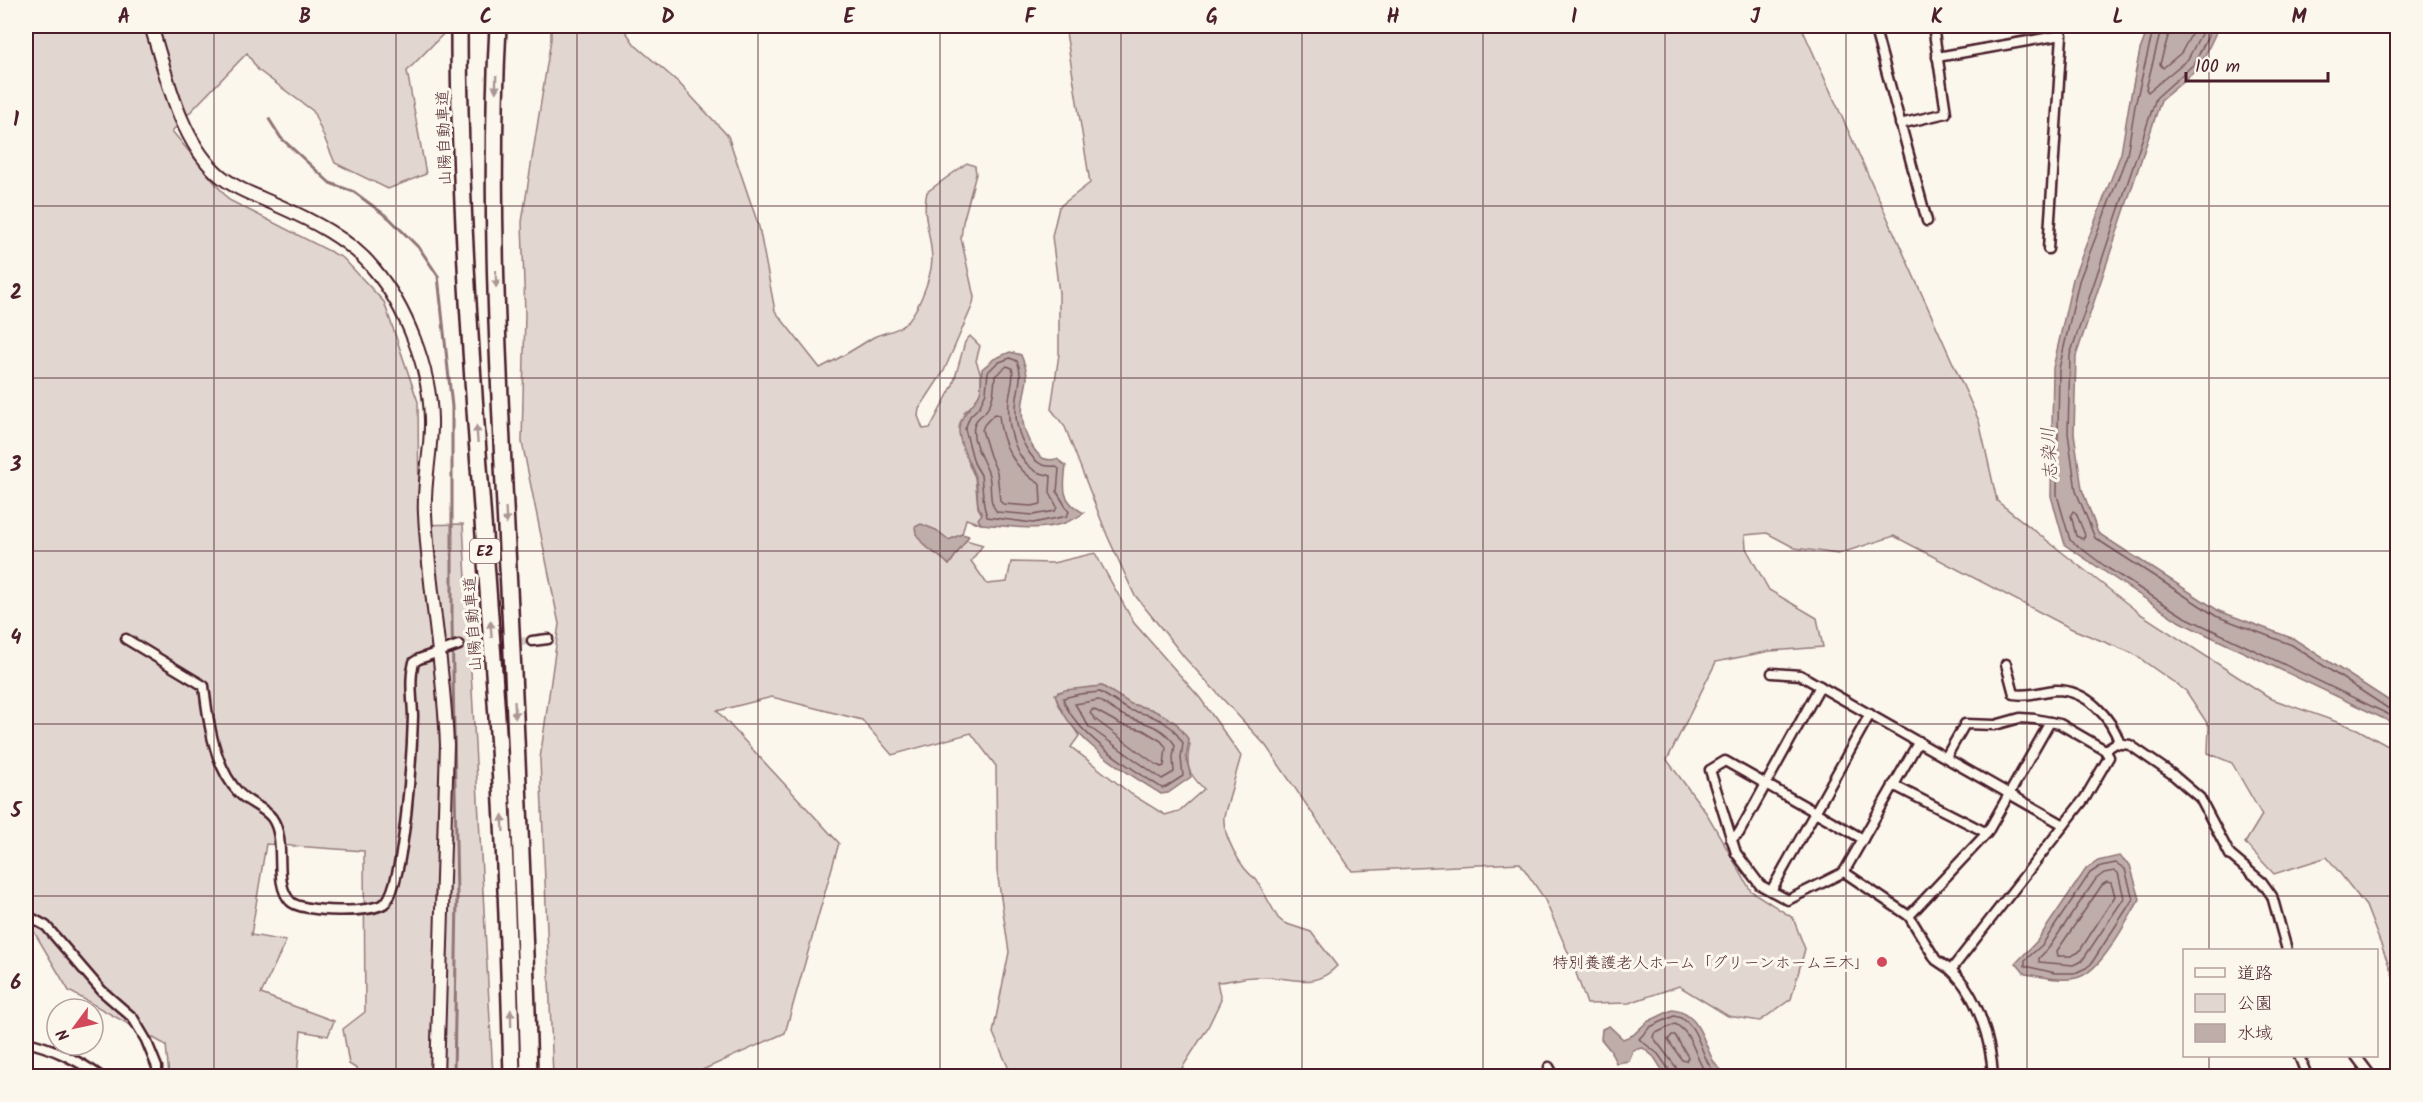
<svg xmlns="http://www.w3.org/2000/svg" width="2423" height="1102" font-family="Kalam,'Klee One',sans-serif">
	<style>
		.green { fill: #e2d7d0; stroke: #967b7e; stroke-width: 1.5; fill-rule: evenodd }
		.water { fill: #bfadaa; stroke: #907477; stroke-width: 1.5 }
		.lines { fill: none; stroke-linecap: round; stroke-linejoin: round }
		.shore { stroke: #79585e; stroke-width: 1.5 }
		.stream { stroke: #907477; stroke-width: 3 }
		.street-tunnel { stroke: #d8ccc5; stroke-width: 8; stroke-dasharray: 8 4; stroke-linecap: butt }
		.street-casing { stroke: #4a1f2b; stroke-width: 13 }
		.secondary-casing { stroke: #4a1f2b; stroke-width: 16 }
		.highway-casing { stroke: #4a1f2b; stroke-width: 20 }
		.street { stroke: #fbf7ec; stroke-width: 8 }
		.secondary { stroke: #fbf7ec; stroke-width: 12 }
		.highway { stroke: #fbf7ec; stroke-width: 15 }
		.oneway { fill: #ab9695 }
		.grid { fill: none; stroke: #4a1f2b; stroke-width: 1.5; stroke-opacity: 0.55 }
		.poi-dot { fill: #d1495b; stroke: #fbf7ec; stroke-width: 2 }
		.labels { text-anchor: middle; stroke-width: 6; stroke-linejoin: round; paint-order: stroke }
		.shield { fill: #fbf7ec; stroke: #7f6065; stroke-width: 1.5 }
		.shield-label { font-size: 15px; font-weight: bold; fill: #4a1f2b }
		.street-label { font-size: 16px; fill: #4a1f2b; stroke: #fbf7ec }
		.poi-label { font-size: 16px; fill: #4a1f2b; stroke: #fbf7ec; text-anchor: end }
		.water-label { font-size: 18px; font-style: italic; fill: #6d4a51; stroke: #fbf7ec }
		.neatline { fill: none; stroke: #4a1f2b; stroke-width: 2 }
		.grid-label { font-size: 20px; text-anchor: middle; font-weight: bold; fill: #4a1f2b }
	</style>
	<rect width="100%" height="100%" fill="#fbf7ec"/>
	<filter id="ink" filterUnits="userSpaceOnUse"><feTurbulence type="fractalNoise" baseFrequency=".0167" numOctaves="2"/><feDisplacementMap in="SourceGraphic" scale="12" xChannelSelector="R" yChannelSelector="G"/><feConvolveMatrix kernelMatrix="1 2 1 2 8 2 1 2 1" color-interpolation-filters="sRGB"/></filter>
	<g filter="url(#ink)">
		<g class="green">
			<path d="M 26,26 L 451,26 L 407,71 L 426,174 L 388,189 L 335,163 L 313,111 L 258,70 L 247,53 L 172,131 L 229,200 L 343,258 L 384,302 L 418,402 L 419,525 L 463,524 L 493,1076 L 368,1076 L 349,1064 L 343,1029 L 365,1012 L 364,851 L 266,844 L 251,935 L 286,941 L 261,994 L 334,1021 L 328,1036 L 301,1031 L 297,1076 L 169,1076 L 166,1045 L 69,991 L 33,930 L 26,875 Z"/>
			<path d="M 551,26 L 622,26 L 635,45 L 678,82 L 728,136 L 759,227 L 775,311 L 820,368 C 838,359 855,349 872,338 C 881,333 893,332 902,326 C 917,316 931,278 932,260 C 932,237 921,215 927,192 L 967,163 L 975,166 L 976,174 L 963,222 L 961,238 L 974,297 L 973,304 L 944,371 L 919,409 L 918,416 L 923,429 L 930,428 L 953,385 L 965,342 L 970,336 L 980,346 L 976,361 L 981,375 L 981,390 L 975,403 L 964,412 L 969,465 L 975,477 L 978,508 L 982,514 L 979,519 L 981,524 L 966,519 L 962,534 L 949,540 L 936,530 L 916,534 C 926,547 939,553 949,565 L 966,540 L 983,545 L 971,561 L 987,584 L 1007,582 L 1011,562 L 1053,563 L 1095,553 L 1134,623 L 1200,698 L 1241,756 L 1224,816 C 1222,834 1241,870 1256,879 L 1278,918 L 1284,923 L 1311,932 L 1337,966 C 1311,993 1287,974 1254,977 C 1241,977 1230,982 1217,982 L 1221,1000 L 1207,1029 L 1177,1076 L 1012,1076 L 993,1033 L 1009,952 L 997,871 L 996,766 L 971,733 L 892,755 L 862,720 L 772,697 L 717,711 L 839,843 L 785,1033 L 689,1076 L 553,1076 L 540,759 L 559,624 L 522,442 L 525,314 L 522,222 L 551,39 ZM 1102,686 L 1131,705 L 1140,706 L 1190,744 C 1185,767 1188,773 1204,789 L 1179,811 L 1165,815 L 1131,794 L 1071,747 L 1079,736 L 1057,701 L 1058,692 Z"/>
			<path d="M 1065,26 L 1801,26 L 1979,421 L 1997,501 L 2139,613 L 2272,699 L 2357,729 L 2397,751 L 2397,986 L 2366,906 L 2327,857 L 2274,874 L 2245,843 L 2262,815 L 2232,763 L 2208,753 L 2209,726 L 2186,691 L 2132,653 L 2072,629 L 1894,536 L 1838,554 L 1795,548 L 1767,533 L 1745,535 L 1746,548 L 1769,590 L 1817,618 L 1823,647 L 1770,651 L 1716,662 L 1667,760 L 1707,814 L 1751,891 L 1793,918 L 1805,949 L 1791,999 L 1760,1021 L 1728,1016 L 1679,986 L 1629,1003 L 1587,1004 L 1571,959 L 1544,898 L 1520,863 L 1352,871 L 1266,746 L 1185,658 L 1134,594 L 1107,535 L 1065,427 L 1051,409 L 1059,354 L 1059,293 L 1052,236 L 1059,207 L 1090,183 Z"/>
		</g>
		<g class="water">
			<path d="M 2149,26 L 2219,26 L 2199,68 L 2161,100 L 2076,356 L 2074,433 L 2082,489 L 2098,533 L 2219,611 L 2294,639 L 2397,706 L 2397,725 L 2180,622 L 2065,545 L 2051,496 L 2053,368 L 2073,279 L 2121,153 L 2129,105 L 2140,50 Z"/>
			<path d="M 1010,352 L 1021,355 C 1024,362 1027,369 1027,377 C 1027,383 1025,389 1024,395 C 1020,415 1022,433 1034,449 C 1041,459 1045,461 1057,459 L 1066,466 C 1063,489 1061,501 1084,513 C 1055,535 1015,527 981,524 L 978,519 L 982,514 C 974,503 980,489 975,477 C 970,463 958,444 959,428 C 961,412 975,406 980,392 C 982,385 981,376 982,369 L 994,359 Z"/>
			<path d="M 921,524 L 936,530 L 949,540 L 962,534 L 969,536 L 949,565 C 938,553 916,545 915,527 Z"/>
			<path d="M 1102,686 L 1131,704 L 1151,709 L 1165,716 L 1177,724 L 1189,740 L 1186,758 L 1191,777 L 1168,793 L 1161,794 C 1123,770 1068,739 1055,694 L 1065,690 Z"/>
			<path d="M 2119,856 L 2130,865 L 2140,899 C 2126,921 2101,973 2076,978 C 2060,982 2041,976 2025,974 L 2016,963 L 2037,941 L 2086,869 L 2098,861 Z"/>
			<path d="M 1672,1010 C 1700,1012 1703,1043 1714,1062 C 1718,1070 1726,1073 1733,1076 L 1666,1076 L 1654,1057 L 1643,1048 L 1633,1050 L 1629,1061 L 1616,1063 L 1610,1050 L 1601,1039 L 1602,1029 L 1609,1026 L 1623,1039 L 1633,1035 L 1647,1022 Z"/>
		</g>
		<g class="lines">
			<g class="shore">
				<path d="M 2154,26 L 2135,106 L 2127,155 L 2079,281 L 2059,369 L 2057,495 L 2070,540 L 2106,567 L 2183,616 L 2398,719"/>
				<path d="M 2162,26 L 2146,89 L 2148,92 L 2188,59 L 2205,26"/>
				<path d="M 2171,26 L 2160,64 L 2163,68 L 2181,53 L 2196,26"/>
				<path d="M 2213,26 L 2194,64 L 2156,98 L 2070,355 L 2068,433 L 2076,491 L 2095,538 L 2216,616 L 2292,645 L 2392,711 L 2398,711"/>
				<path d="M 1010,358 L 1017,361 C 1023,374 1019,384 1017,398 C 1014,418 1017,434 1028,451 C 1036,463 1042,467 1055,466 L 1059,469 L 1057,492 L 1069,512 L 1067,516 L 1033,523 L 987,517 L 984,506 L 981,475 L 974,463 L 965,429 L 970,416 L 980,406 L 986,392 L 988,372 L 997,363 Z"/>
				<path d="M 1007,366 L 1012,368 C 1015,379 1010,389 1009,400 C 1007,425 1013,458 1037,472 C 1042,474 1046,474 1051,476 L 1050,493 L 1057,507 L 1055,511 L 1033,515 L 997,512 C 987,501 993,485 988,472 C 983,459 971,441 974,427 C 975,419 980,417 985,412 C 994,401 994,389 995,376 Z"/>
				<path d="M 994,414 L 999,415 C 1001,444 1015,470 1040,484 L 1041,504 L 1032,506 L 1003,504 L 1000,501 L 997,472 L 990,456 L 982,430 L 984,425 Z"/>
				<path d="M 2073,511 L 2076,513 L 2085,535 L 2083,539 L 2076,536 L 2071,515 Z"/>
				<path d="M 1100,692 L 1129,710 L 1149,715 L 1162,721 L 1173,729 L 1183,743 L 1181,758 L 1183,776 L 1166,787 L 1162,788 C 1132,769 1072,732 1063,698 L 1080,694 Z"/>
				<path d="M 1099,700 C 1108,706 1118,714 1127,717 C 1147,724 1163,726 1175,745 L 1173,757 L 1174,772 L 1162,779 L 1089,727 L 1075,704 Z"/>
				<path d="M 1093,709 L 1122,725 L 1143,730 L 1161,741 L 1166,747 L 1164,766 L 1161,767 L 1154,763 L 1096,720 L 1090,713 Z"/>
				<path d="M 2116,863 L 2125,869 L 2133,899 L 2091,964 L 2086,968 L 2075,973 L 2055,973 L 2025,966 L 2025,960 L 2042,945 L 2090,873 L 2101,866 Z"/>
				<path d="M 2115,871 L 2118,873 L 2124,898 L 2082,961 L 2073,965 L 2039,962 L 2039,958 L 2048,949 L 2096,879 L 2104,873 Z"/>
				<path d="M 2107,882 L 2111,883 L 2115,896 L 2079,952 L 2071,956 L 2058,956 L 2057,951 L 2102,885 Z"/>
				<path d="M 1672,1035 L 1675,1035 L 1688,1057 L 1686,1061 L 1682,1060 L 1668,1040 Z"/>
				<path d="M 1671,1076 L 1670,1071 L 1658,1054 L 1639,1039 L 1650,1027 L 1674,1016 C 1703,1020 1698,1064 1720,1076"/>
				<path d="M 1678,1076 L 1676,1067 L 1653,1037 L 1654,1034 L 1675,1024 C 1694,1033 1695,1061 1708,1076"/>
			</g>
			<path class="stream" d="M 269,119 L 281,138 L 330,183 L 354,192 L 389,218 L 420,249 L 438,276 L 452,407 L 452,619 L 457,897 L 454,1076"/>
			<path class="street-tunnel" d="M 459,645 L 532,641"/>
			<defs>
				<g id="street">
					<path d="M 1874,26 L 1927,221"/>
					<path d="M 1937,57 L 2062,35 L 2048,249"/>
					<path d="M 1900,124 L 1946,113 L 1933,26"/>
					<path d="M 126,639 L 204,686 C 208,721 214,767 239,793 C 248,803 264,807 272,818 C 288,841 272,881 290,901 C 300,913 376,914 386,902 C 405,879 412,751 413,717 C 413,701 409,683 413,667 L 414,662 L 419,659 L 459,645"/>
					<path d="M 532,641 L 548,639"/>
					<path d="M 2006,664 L 2014,694 C 2028,697 2042,691 2056,690 C 2087,690 2111,717 2120,744"/>
					<path d="M 1772,673 L 1800,675 L 2064,825"/>
					<path d="M 2105,750 L 2116,743 L 2130,745 L 2172,774 L 2200,798 L 2230,855 L 2262,882 L 2272,896 L 2287,950"/>
					<path d="M 1893,785 L 1987,833"/>
					<path d="M 1731,839 L 1739,833 L 1820,686"/>
					<path d="M 1863,839 L 1725,761 L 1710,770 L 1736,853 L 1760,885 L 1788,900 L 1844,872 L 1909,916 L 1936,960 L 1951,970 L 2085,798 L 2109,757 L 2105,750 L 2060,724 L 2035,719 L 2020,718 L 1995,725 L 1965,724 L 1946,757"/>
					<path d="M 1844,872 L 1919,741"/>
					<path d="M 1771,891 L 1870,714"/>
					<path d="M 26,915 L 46,926 L 102,991 L 133,1018 L 146,1040 L 157,1067 L 157,1076"/>
					<path d="M 1909,916 L 1987,833 L 2050,722"/>
					<path d="M 1951,970 C 1978,995 1991,1041 1993,1076"/>
					<path d="M 26,1042 C 51,1047 79,1061 100,1076"/>
					<path d="M 2299,1056 L 2307,1076"/>
					<path d="M 2356,1056 L 2371,1076"/>
					<path d="M 1549,1067 L 1554,1076"/>
				</g>
				<path id="secondary" d="M 151,26 C 166,73 179,138 217,173 C 233,188 257,196 277,205 C 311,220 350,239 374,269 C 406,307 430,369 431,419 C 432,451 423,482 425,514 C 429,591 444,667 447,745 L 437,1076"/>
				<g id="highway">
					<path d="M 459,26 C 459,257 482,487 497,717 C 505,837 509,957 512,1076"/>
					<path d="M 498,26 C 489,193 498,360 506,527 C 515,710 524,893 529,1076"/>
				</g>
			</defs>
			<use href="#street" class="street-casing"/>
			<use href="#secondary" class="secondary-casing"/>
			<use href="#highway" class="highway-casing"/>
			<use href="#street" class="street"/>
			<use href="#secondary" class="secondary"/>
			<use href="#highway" class="highway"/>
		</g>
		<defs><path id="oneway-solid" d="M-6-.8H1V-3.2L6.5 0L1 3.2V.8H-6Z" transform="scale(1.5)"/></defs>
		<g class="oneway">
			<use href="#oneway-solid" transform="translate(496 84) rotate(91)"/>
			<use href="#oneway-solid" transform="translate(496 279) rotate(89)"/>
			<use href="#oneway-solid" transform="translate(477 434) rotate(-94)"/>
			<use href="#oneway-solid" transform="translate(506 516) rotate(87)"/>
			<use href="#oneway-solid" transform="translate(491 629) rotate(-94)"/>
			<use href="#oneway-solid" transform="translate(515 710) rotate(87)"/>
			<use href="#oneway-solid" transform="translate(503 823) rotate(-93)"/>
			<use href="#oneway-solid" transform="translate(511 1018) rotate(-91)"/>
		</g>
	</g>
	<path class="grid" d="M 214,26 L 214,1076M 396,26 L 396,1076M 577,26 L 577,1076M 758,26 L 758,1076M 940,26 L 940,1076M 1121,26 L 1121,1076M 1302,26 L 1302,1076M 1483,26 L 1483,1076M 1665,26 L 1665,1076M 1846,26 L 1846,1076M 2027,26 L 2027,1076M 2209,26 L 2209,950M 26,206 L 2398,206M 26,378 L 2398,378M 26,551 L 2398,551M 26,724 L 2398,724M 26,896 L 2398,896M 2209,1056 L 2209,1076"/>
	<circle class="poi-dot" cx="1882" cy="962" r="6"/>
	<g class="labels">
		<rect class="shield" x="470" y="539" width="30" height="24" rx="4.5"/>
		<g class="shield-label">
			<text x="485" y="556">E2</text>
		</g>
		<g class="street-label">
			<text transform="translate(443 138) rotate(-92)" y="6">山陽自動車道</text>
			<text transform="translate(472 624) rotate(-94)" y="6">山陽自動車道</text>
		</g>
		<g class="poi-label">
			<text x="1870" y="968">特別養護老人ホーム「グリーンホーム三木」</text>
		</g>
		<g class="water-label">
			<text transform="translate(2049 454) rotate(-93)" y="6">志染川</text>
		</g>
	</g>
	<rect width="2423" height="1102" fill="none" stroke="#fbf7ec" stroke-width="66"/>
	<rect x="2183" y="949" width="195" height="108" fill="#fbf7ec" stroke="#b4a19f" stroke-width="1.5"/>
	<rect x="2195" y="968" width="30" height="9" fill="#fbf7ec" stroke="#b4a19f" stroke-width="1.5"/>
	<text x="2237" y="979" font-size="18" fill="#4a1f2b">道路</text>
	<rect x="2195" y="994" width="30" height="18" fill="#e2d7d0" stroke="#b4a19f" stroke-width="1.5"/>
	<text x="2237" y="1009" font-size="18" fill="#4a1f2b">公園</text>
	<rect x="2195" y="1024" width="30" height="18" fill="#bfadaa" stroke="#b4a19f" stroke-width="1.5"/>
	<text x="2237" y="1039" font-size="18" fill="#4a1f2b">水域</text>
	<g transform="translate(75 1027) rotate(237)"><circle r="28" fill="#fbf7ec" stroke="#b4a19f" stroke-width="1.5"/>
	<path d="M0-4.5L10 22L0 15L-10 22Z" fill="#d1495b"/>
	<text y="-9" font-size="16" font-weight="bold" text-anchor="middle" fill="#4a1f2b">N</text>
	</g>
	<path d="M2186 72v9h142v-9" fill="none" stroke="#4a1f2b" stroke-width="3"/>
	<text x="2195" y="72" font-size="18" fill="#4a1f2b" stroke="#fbf7ec" stroke-width="4.5" paint-order="stroke">100 m</text>
	<rect x="33" y="33" width="2357" height="1036" class="neatline"/>
	<g class="grid-label">
		<text x="124" y="23">A</text>
		<text x="305" y="23">B</text>
		<text x="486" y="23">C</text>
		<text x="668" y="23">D</text>
		<text x="849" y="23">E</text>
		<text x="1030" y="23">F</text>
		<text x="1212" y="23">G</text>
		<text x="1393" y="23">H</text>
		<text x="1574" y="23">I</text>
		<text x="1755" y="23">J</text>
		<text x="1937" y="23">K</text>
		<text x="2118" y="23">L</text>
		<text x="2299" y="23">M</text>
		<text x="16" y="126">1</text>
		<text x="16" y="299">2</text>
		<text x="16" y="471">3</text>
		<text x="16" y="644">4</text>
		<text x="16" y="817">5</text>
		<text x="16" y="989">6</text>
	</g>
</svg>
